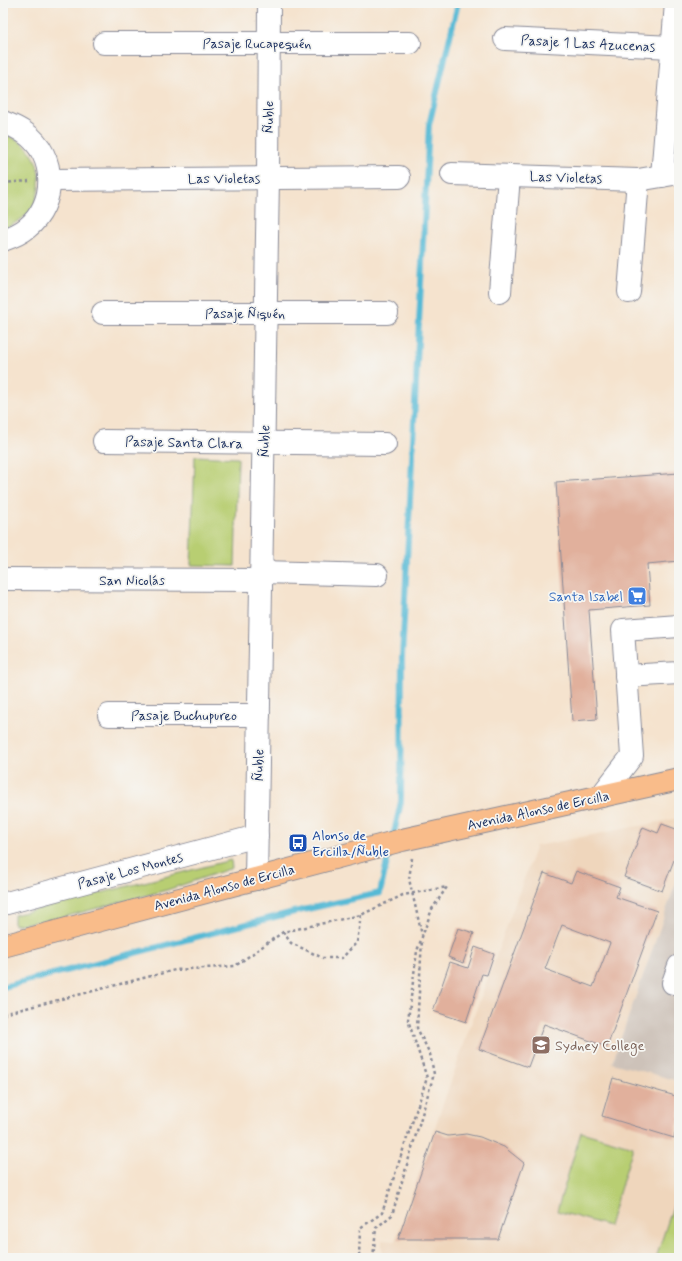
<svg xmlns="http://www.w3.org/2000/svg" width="682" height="1261" font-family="Mynerve,sans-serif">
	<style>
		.built { fill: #efd6bc }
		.industrial { fill: #cdc2b9 }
		.green { fill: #b8ce72; stroke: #6a7e68 }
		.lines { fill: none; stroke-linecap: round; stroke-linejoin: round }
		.stream { stroke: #57bad5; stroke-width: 6 }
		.building { fill: #e1b09c; fill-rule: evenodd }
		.minor-casing { stroke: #888996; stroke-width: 24 }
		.major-casing { stroke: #888996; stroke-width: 24 }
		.path { stroke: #888996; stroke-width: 2.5; stroke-dasharray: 3 3; stroke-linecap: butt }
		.minor { stroke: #fff; stroke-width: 22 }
		.major { stroke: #f9bc8a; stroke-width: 22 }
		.labels { text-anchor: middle; stroke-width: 3.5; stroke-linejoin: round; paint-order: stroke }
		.street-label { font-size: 14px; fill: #1b2f5e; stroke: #f6f6f2 }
		.shop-label { font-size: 14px; fill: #366cbe; stroke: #f6f6f2; text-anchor: end }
		.transit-label { font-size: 14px; fill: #164399; stroke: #f6f6f2; text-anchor: start }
		.education-label { font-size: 14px; fill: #785e54; stroke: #f6f6f2; text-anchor: start }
	</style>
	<rect width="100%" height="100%" fill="#f6f6f2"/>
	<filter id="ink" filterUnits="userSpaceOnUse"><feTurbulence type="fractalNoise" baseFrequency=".025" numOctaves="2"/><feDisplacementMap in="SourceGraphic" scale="8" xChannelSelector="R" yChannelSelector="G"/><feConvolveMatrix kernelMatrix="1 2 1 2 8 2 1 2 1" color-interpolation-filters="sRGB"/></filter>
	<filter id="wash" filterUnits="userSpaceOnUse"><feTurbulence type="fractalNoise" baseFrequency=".012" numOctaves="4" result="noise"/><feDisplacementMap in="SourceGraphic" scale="16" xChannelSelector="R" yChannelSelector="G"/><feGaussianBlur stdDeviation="0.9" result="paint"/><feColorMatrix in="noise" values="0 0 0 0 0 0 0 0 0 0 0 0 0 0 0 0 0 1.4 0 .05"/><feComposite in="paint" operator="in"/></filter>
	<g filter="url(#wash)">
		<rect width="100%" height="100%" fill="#f5e3ce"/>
		<path class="built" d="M 679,818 L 679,874 L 612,1062 L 679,1081 L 679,1188 L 656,1258 L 382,1258 L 382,1240 L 395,1241 L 470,1027 L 536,846 Z"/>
		<path class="industrial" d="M 679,874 L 679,1081 L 612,1063 Z"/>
		<g class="green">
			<path d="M 3,134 C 13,137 22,142 29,150 C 42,165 42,190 33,207 C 26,218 14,224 3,229 Z"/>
			<path d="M 195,456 L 238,458 L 235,566 L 191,565 Z"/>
			<path d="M 231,860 L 232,868 L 167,890 L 56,919 L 14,925 L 14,915 Z"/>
			<path d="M 581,1132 L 633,1147 L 609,1226 L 557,1211 Z"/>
			<path d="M 679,1188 L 679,1258 L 656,1258 Z"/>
		</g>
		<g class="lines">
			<g class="stream">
				<path d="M 393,837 L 401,802 L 402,658 L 429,125 L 458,3"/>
				<path d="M 3,987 L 294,912 L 380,893 L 390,848"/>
			</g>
		</g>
		<g id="blocks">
			<g class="building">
				<path d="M 679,473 L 679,561 L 647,564 L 650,605 L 589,610 L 597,719 L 572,721 L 556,482 Z"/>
				<path d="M 662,824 L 679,830 L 679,847 L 662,891 L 624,877 L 643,827 L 658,833 Z"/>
				<path d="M 576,871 L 620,887 L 616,897 L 657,911 L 607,1047 L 544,1024 L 528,1067 L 479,1049 L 544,873 L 571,883 ZM 562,925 L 610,943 L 593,987 L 545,969 Z"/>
				<path d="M 458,928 L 474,933 L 463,963 L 448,957 Z"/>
				<path d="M 475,947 L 494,954 L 487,975 L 482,974 L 466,1022 L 433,1011 L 450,962 L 468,968 Z"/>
				<path d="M 613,1078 L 679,1097 L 679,1120 L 674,1138 L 602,1116 Z"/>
				<path d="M 435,1132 L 448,1136 L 466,1134 L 480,1137 L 504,1147 L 524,1163 L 498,1239 L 398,1239 Z"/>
			</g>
		</g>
	</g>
	<g filter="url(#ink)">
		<use href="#blocks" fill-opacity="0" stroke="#888996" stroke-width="1"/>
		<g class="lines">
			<defs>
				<g id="minor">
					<path d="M 505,39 L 672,47"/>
					<path d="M 104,43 L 410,43"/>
					<path d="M 3,122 C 11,125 18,128 25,133 C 57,155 57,204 27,228 C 20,234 12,237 3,240"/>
					<path d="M 452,174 L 638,180 L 679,173"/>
					<path d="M 662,176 L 676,3"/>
					<path d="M 50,180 L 399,177"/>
					<path d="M 500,292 L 509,176"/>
					<path d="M 629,292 L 638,180"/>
					<path d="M 103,313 L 387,313"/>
					<path d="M 104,441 L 385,444"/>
					<path d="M 261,572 L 377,575"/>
					<path d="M 3,579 L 261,580"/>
					<path d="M 626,676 L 679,673"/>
					<path d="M 109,715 L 259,715"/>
					<path d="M 601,796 L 632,756 L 623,630 L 679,626"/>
					<path d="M 256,879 L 268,178 L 269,3"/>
					<path d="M 3,904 L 257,836"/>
					<path d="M 673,983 L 679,966"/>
				</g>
				<path id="major" d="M 3,946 L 402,840 L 679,779"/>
			</defs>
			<use href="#minor" class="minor-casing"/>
			<use href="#major" class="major-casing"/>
			<g class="path">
				<path d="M 3,183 L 29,181"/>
				<path d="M 412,858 L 409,879 L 422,935"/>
				<path d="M 283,932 L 291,943 L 323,958 L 342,958 L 357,942 L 361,915"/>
				<path d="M 3,1014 L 175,970 L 235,966 L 283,932 L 361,915 L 403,895 L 447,887 L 432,909 L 417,951 L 408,1020 L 427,1078 L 382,1213 L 360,1228 L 359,1258"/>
				<path d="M 373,1258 L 376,1228 L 392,1215 L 434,1074 L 430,1054 L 417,1028 L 422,940"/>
			</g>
			<use href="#minor" class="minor"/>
			<use href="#major" class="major"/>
		</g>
	</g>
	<defs>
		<symbol id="supermarket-square" viewBox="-11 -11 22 22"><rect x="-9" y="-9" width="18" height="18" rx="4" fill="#3f7fe0" stroke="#f6f6f2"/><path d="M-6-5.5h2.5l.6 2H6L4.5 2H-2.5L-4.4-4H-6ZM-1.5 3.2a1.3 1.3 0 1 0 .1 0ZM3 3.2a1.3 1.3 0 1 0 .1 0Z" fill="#fff"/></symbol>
		<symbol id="bus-square" viewBox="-11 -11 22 22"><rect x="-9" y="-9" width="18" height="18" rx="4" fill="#1a4fb4" stroke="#f6f6f2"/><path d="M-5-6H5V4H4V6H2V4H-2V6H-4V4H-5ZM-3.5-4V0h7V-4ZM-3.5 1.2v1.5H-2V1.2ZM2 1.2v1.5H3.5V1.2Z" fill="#fff"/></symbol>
		<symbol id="school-square" viewBox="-11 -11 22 22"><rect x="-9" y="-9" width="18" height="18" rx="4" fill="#8d6e63" stroke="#f6f6f2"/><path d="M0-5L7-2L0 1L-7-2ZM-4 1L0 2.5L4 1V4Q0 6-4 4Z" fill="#fff"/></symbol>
	</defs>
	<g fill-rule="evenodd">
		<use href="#supermarket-square" x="626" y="585" width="22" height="22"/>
		<use href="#bus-square" x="287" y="832" width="22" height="22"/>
		<use href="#school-square" x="530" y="1034" width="22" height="22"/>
	</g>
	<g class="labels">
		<g class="street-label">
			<text x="257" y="48">Pasaje Rucapequén</text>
			<text transform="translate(588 43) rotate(3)" y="5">Pasaje 1 Las Azucenas</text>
			<text transform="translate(268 117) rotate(-90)" y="5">Ñuble</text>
			<text transform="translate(566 177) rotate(2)" y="5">Las Violetas</text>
			<text x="224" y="183">Las Violetas</text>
			<text x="245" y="318">Pasaje Ñiquén</text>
			<text transform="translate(264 441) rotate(-89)" y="5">Ñuble</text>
			<text transform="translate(184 442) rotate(1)" y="5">Pasaje Santa Clara</text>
			<text x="132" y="585">San Nicolás</text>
			<text x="184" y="720">Pasaje Buchupureo</text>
			<text transform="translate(258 765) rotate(-89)" y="5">Ñuble</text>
			<text transform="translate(538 810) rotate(-12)" y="5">Avenida Alonso de Ercilla</text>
			<text transform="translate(130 870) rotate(-15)" y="5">Pasaje Los Montes</text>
			<text transform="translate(224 887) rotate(-15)" y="5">Avenida Alonso de Ercilla</text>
		</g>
		<g class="shop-label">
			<text x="623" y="601">Santa Isabel</text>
		</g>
		<g class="transit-label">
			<text x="312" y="840">Alonso de<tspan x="312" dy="16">Ercilla/Ñuble</tspan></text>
		</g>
		<g class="education-label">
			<text x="555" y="1050">Sydney College</text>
		</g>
	</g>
	<rect width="682" height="1261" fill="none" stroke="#f6f6f2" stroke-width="16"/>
</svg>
